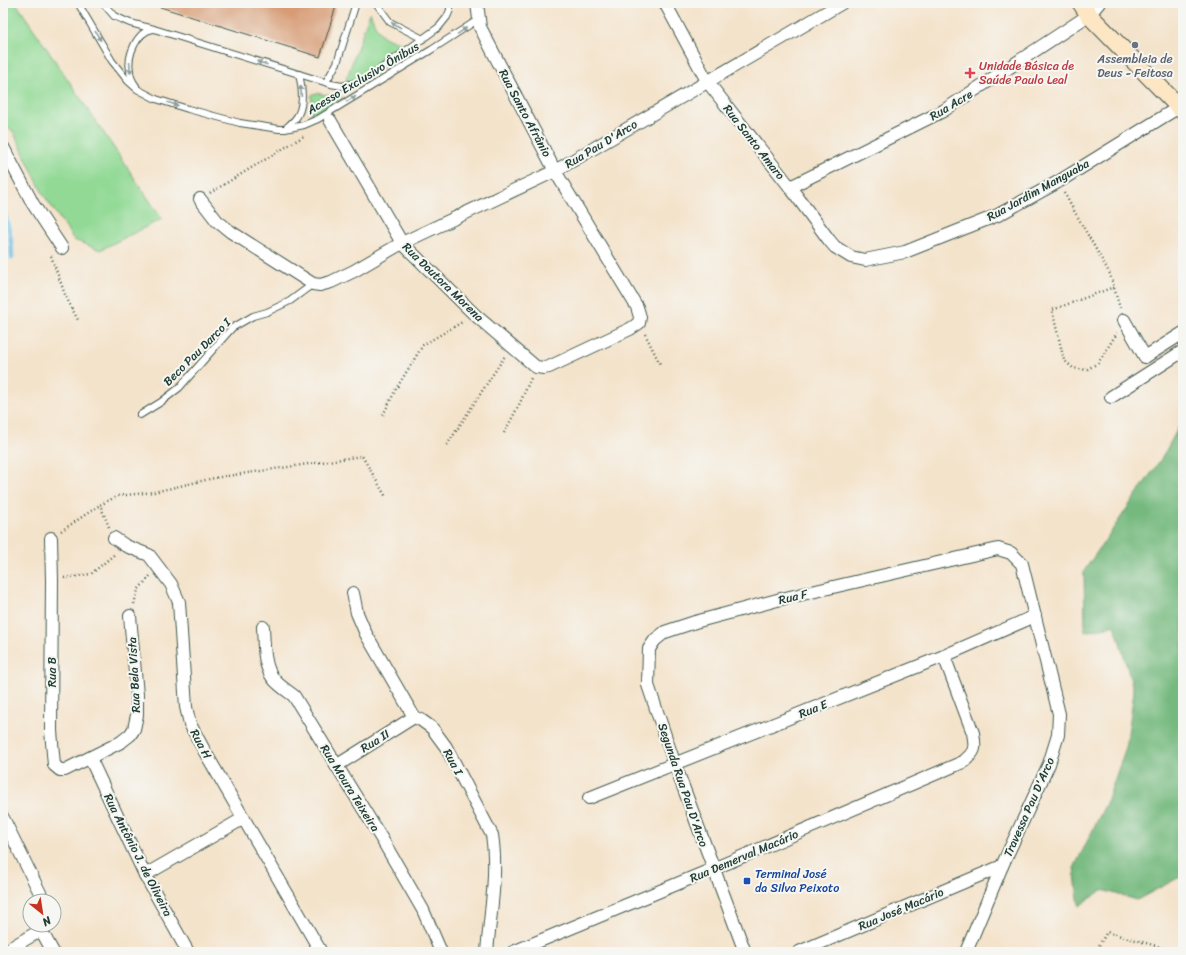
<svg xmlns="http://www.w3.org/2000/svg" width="1186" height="955" font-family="Sriracha,sans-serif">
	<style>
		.green { fill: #91d994; stroke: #588b64 }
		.forest { fill: #74b97e; stroke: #4a7b59 }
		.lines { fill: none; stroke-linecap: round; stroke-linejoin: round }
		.stream { stroke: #6dc1e9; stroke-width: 4.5 }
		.building { fill: #d79c76 }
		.lane-casing { stroke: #3f564b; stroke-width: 8 }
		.street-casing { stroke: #3f564b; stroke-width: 14 }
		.secondary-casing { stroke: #3f564b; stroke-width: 19 }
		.path { stroke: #3f564b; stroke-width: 2.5; stroke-dasharray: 1 3; stroke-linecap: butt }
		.lane { stroke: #fff; stroke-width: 6 }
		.street { stroke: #fff; stroke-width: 12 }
		.secondary { stroke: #fce6c4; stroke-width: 17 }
		.oneway { fill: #8f9e9a }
		.worship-dot { fill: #6b7280; stroke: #f6f6f2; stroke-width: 1.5 }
		.health-dot { fill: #e0444e; stroke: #f6f6f2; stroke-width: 1.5 }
		.transit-dot { fill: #1a4fb4; stroke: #f6f6f2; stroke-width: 1.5 }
		.labels { text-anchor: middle; stroke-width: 4; stroke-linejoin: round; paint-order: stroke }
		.worship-label { font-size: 12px; fill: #5b616d; stroke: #f6f6f2 }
		.health-label { font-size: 12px; fill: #be3a42; stroke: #f6f6f2; text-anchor: start }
		.street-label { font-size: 12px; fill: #1f3d34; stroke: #f6f6f2 }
		.transit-label { font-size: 12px; fill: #164399; stroke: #f6f6f2; text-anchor: start }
	</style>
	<rect width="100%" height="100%" fill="#f6f6f2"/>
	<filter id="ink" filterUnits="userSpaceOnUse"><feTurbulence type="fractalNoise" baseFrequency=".025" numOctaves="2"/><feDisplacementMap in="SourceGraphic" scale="8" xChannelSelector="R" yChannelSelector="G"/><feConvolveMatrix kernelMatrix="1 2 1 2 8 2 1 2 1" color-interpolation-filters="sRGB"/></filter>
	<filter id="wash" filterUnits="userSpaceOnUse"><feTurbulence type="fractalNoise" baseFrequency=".012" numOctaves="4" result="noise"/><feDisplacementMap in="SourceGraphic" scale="16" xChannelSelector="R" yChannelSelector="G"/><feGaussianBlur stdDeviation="0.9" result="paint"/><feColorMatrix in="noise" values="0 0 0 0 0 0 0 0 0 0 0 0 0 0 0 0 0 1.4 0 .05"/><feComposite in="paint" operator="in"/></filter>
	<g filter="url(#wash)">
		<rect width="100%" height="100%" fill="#f4e3cb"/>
		<g class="green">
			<path d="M 3,3 L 16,3 L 162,219 L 100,250 L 74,240 L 43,194 L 13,131 L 3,125 Z"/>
			<path d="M 370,12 C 380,39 381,36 407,46 L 362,78 L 348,83 L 346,80 Z"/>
			<path d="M 317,93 L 343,98 L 311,117 L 313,106 L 311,96 L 313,94 Z"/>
		</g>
		<path class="forest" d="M 1183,419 L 1183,877 L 1178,878 L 1137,900 L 1102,890 L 1079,906 L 1074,868 L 1108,799 L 1126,747 L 1134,692 L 1115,625 L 1085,632 L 1084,571 L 1163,456 Z"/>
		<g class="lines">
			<path class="stream" d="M 3,210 C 9,225 12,241 12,258"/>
		</g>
		<g id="blocks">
			<path class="building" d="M 158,3 L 337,3 L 320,57 L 157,6 Z"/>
		</g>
	</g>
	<g filter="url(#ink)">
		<use href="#blocks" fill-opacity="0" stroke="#3f564b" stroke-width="1"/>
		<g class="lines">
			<defs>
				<g id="lane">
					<path d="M 78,3 L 112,61 L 128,81 L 137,89 L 156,99 L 188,109 L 240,123 L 279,129 L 285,129 L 304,125 L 318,119 L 431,50 L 479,19"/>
					<path d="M 103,3 L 114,16 L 130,23 L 154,29 L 331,84 L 342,86 L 355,83 L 368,78 L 439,27 L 447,17 L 450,10 L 450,3"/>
					<path d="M 376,3 L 390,22 L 423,39"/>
					<path d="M 326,82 L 337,63 L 356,3"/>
					<path d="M 136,86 C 133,82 130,76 130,71 C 127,56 136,32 153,29"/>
					<path d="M 285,129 C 289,125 293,122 296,118 C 305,106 302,87 299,74"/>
					<path d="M 140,415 L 161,402 L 179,388 L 232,328 L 253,316 L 267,312 L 290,301 L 313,284"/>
				</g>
				<g id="street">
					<path d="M 665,3 L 707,81 L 790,187 L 829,240 L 835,247 L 851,257 L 865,260 L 905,252 L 998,215 L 1058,182 L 1179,107"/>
					<path d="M 330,120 L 402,243 L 474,314 L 536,367 L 544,368 L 549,367 L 630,329 L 639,323 L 640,317 L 637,307 L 555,171 L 480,27 L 477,3"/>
					<path d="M 3,147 L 33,204 L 62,248"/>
					<path d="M 790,187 L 943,111 L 1089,15 L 1099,3"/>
					<path d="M 200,199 L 217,221 L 231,232 L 313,284 L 320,285 L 331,282 L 354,271 L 402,243 L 555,171 L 842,3"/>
					<path d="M 1124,320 L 1145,357 L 1183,333"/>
					<path d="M 1111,397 L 1183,351"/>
					<path d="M 51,538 L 52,580 L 51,731 L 54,765 L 60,770 L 65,770 L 121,742 L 130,735 L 134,729 L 137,715 L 137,695 L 130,616"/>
					<path d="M 114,538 L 126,546 L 149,555 L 171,584 L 179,602 L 186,707 L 190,724 L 205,752 L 321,952"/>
					<path d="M 353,593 L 357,613 L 366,634 L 414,717 L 421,720 L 432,728 L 446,747 L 492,835 C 498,873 490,914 487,952"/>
					<path d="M 263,627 C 264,641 263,658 269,671 C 273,682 285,689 294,696 L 383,841 L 423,910 L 441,952"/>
					<path d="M 90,758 L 145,875 L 188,952"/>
					<path d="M 336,766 L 414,717"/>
					<path d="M 589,798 L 944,656 L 1035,616"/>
					<path d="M 3,818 L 44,901"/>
					<path d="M 145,875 L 244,818"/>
					<path d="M 41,930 L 53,952"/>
					<path d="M 4,952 L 41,930"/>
					<path d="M 513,952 L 713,869 L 963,762 C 975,752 976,749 973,733 L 944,656"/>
					<path d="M 745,952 L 675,765 L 648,685 L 649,649 L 655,640 L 665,632 L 695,622 L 781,599 L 998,549 L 1011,553 L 1022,564 L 1059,714 L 1058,735 L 1049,764 L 1002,866 L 966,952"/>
					<path d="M 799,952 L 1002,866"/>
				</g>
				<path id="secondary" d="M 1081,3 L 1089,15 L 1183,111"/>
			</defs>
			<use href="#lane" class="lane-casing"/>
			<use href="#street" class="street-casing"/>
			<use href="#secondary" class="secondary-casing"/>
			<g class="path">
				<path d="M 210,193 L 304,136"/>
				<path d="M 1064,193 L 1110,274 L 1120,308"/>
				<path d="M 51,256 L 66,297 L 78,320"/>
				<path d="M 1114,287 L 1052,310 L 1064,360 L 1073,368 L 1086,370 L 1098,363 L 1117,333"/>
				<path d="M 645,334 L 660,364"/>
				<path d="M 383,415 L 396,389 L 423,345 L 464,321"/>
				<path d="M 504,433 L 519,405 L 531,378"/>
				<path d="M 447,445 L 505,356"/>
				<path d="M 109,527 L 100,505 L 117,496 L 154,492 L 214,478 L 362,456 L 386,497"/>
				<path d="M 61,531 L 100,505"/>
				<path d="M 64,578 L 91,574 L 116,553"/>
				<path d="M 134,604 L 138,590 L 150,576"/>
				<path d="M 1095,952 L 1107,932 L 1178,952"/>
			</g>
			<use href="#lane" class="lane"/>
			<use href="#street" class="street"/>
			<use href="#secondary" class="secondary"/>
		</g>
		<defs><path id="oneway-solid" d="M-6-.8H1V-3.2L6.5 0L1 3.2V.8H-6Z"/></defs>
		<g class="oneway">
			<use href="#oneway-solid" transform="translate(396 25) rotate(-150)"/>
			<use href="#oneway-solid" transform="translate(462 31) rotate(-34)"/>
			<use href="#oneway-solid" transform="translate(98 36) rotate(59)"/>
			<use href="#oneway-solid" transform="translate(262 63) rotate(-162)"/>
			<use href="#oneway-solid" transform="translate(130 68) rotate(86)"/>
			<use href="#oneway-solid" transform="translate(301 91) rotate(-94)"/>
			<use href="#oneway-solid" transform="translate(351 99) rotate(-31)"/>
			<use href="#oneway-solid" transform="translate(173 104) rotate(18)"/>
		</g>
	</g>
	<circle class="worship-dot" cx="1135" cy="45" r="4"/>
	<path class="health-dot" d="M968 67h4v4h4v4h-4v4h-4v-4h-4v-4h4z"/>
	<rect class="transit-dot" x="743" y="877" width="8" height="8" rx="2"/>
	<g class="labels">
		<g class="worship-label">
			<text x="1135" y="63">Assembleia de<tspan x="1135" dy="14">Deus - Feitosa</tspan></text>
		</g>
		<g class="health-label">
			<text x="979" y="70">Unidade Básica de<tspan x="979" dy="14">Saúde Paulo Leal</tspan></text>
		</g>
		<g class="street-label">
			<text transform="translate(363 78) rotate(-31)" y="4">Acesso Exclusivo Ônibus</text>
			<text transform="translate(951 105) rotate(-31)" y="4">Rua Acre</text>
			<text transform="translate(525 113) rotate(62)" y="4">Rua Santo Afrânio</text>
			<text transform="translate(754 142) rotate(52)" y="4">Rua Santo Amaro</text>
			<text transform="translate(601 144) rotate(-31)" y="4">Rua Pau D'Arco</text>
			<text transform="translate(1038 190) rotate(-29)" y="4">Rua Jardim Manguaba</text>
			<text transform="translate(443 282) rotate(44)" y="4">Rua Doutora Morena</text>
			<text transform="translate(197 352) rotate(-45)" y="4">Beco Pau Darco I</text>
			<text transform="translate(793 597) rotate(-13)" y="4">Rua F</text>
			<text transform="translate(52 672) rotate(-90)" y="4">Rua B</text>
			<text transform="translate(134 675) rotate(-93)" y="4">Rua Bela Vista</text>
			<text transform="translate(813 709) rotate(-22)" y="4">Rua E</text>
			<text transform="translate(375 741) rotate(-32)" y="4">Rua II</text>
			<text transform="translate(201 744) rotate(62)" y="4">Rua H</text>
			<text transform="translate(453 762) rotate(62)" y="4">Rua I</text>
			<text transform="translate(683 785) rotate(71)" y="4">Segunda Rua Pau D'Arco</text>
			<text transform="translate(350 788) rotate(58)" y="4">Rua Moura Teixeira</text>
			<text transform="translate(1029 807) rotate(-66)" y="4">Travessa Pau D'Arco</text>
			<text transform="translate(138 855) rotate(63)" y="4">Rua Antônio J. de Oliveira</text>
			<text transform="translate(744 856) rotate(-23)" y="4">Rua Demerval Macário</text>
			<text transform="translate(901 909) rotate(-23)" y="4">Rua José Macário</text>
		</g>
		<g class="transit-label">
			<text x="755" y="878">Terminal José<tspan x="755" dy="14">da Silva Peixoto</tspan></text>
		</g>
	</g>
	<rect width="1186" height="955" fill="none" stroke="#f6f6f2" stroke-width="16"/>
	<g transform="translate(42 913) rotate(150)"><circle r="19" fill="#f6f6f2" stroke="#a0aca6"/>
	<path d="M0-3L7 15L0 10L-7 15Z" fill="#c8321e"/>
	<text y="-6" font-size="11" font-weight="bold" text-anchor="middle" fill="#1f3d34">N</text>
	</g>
</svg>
